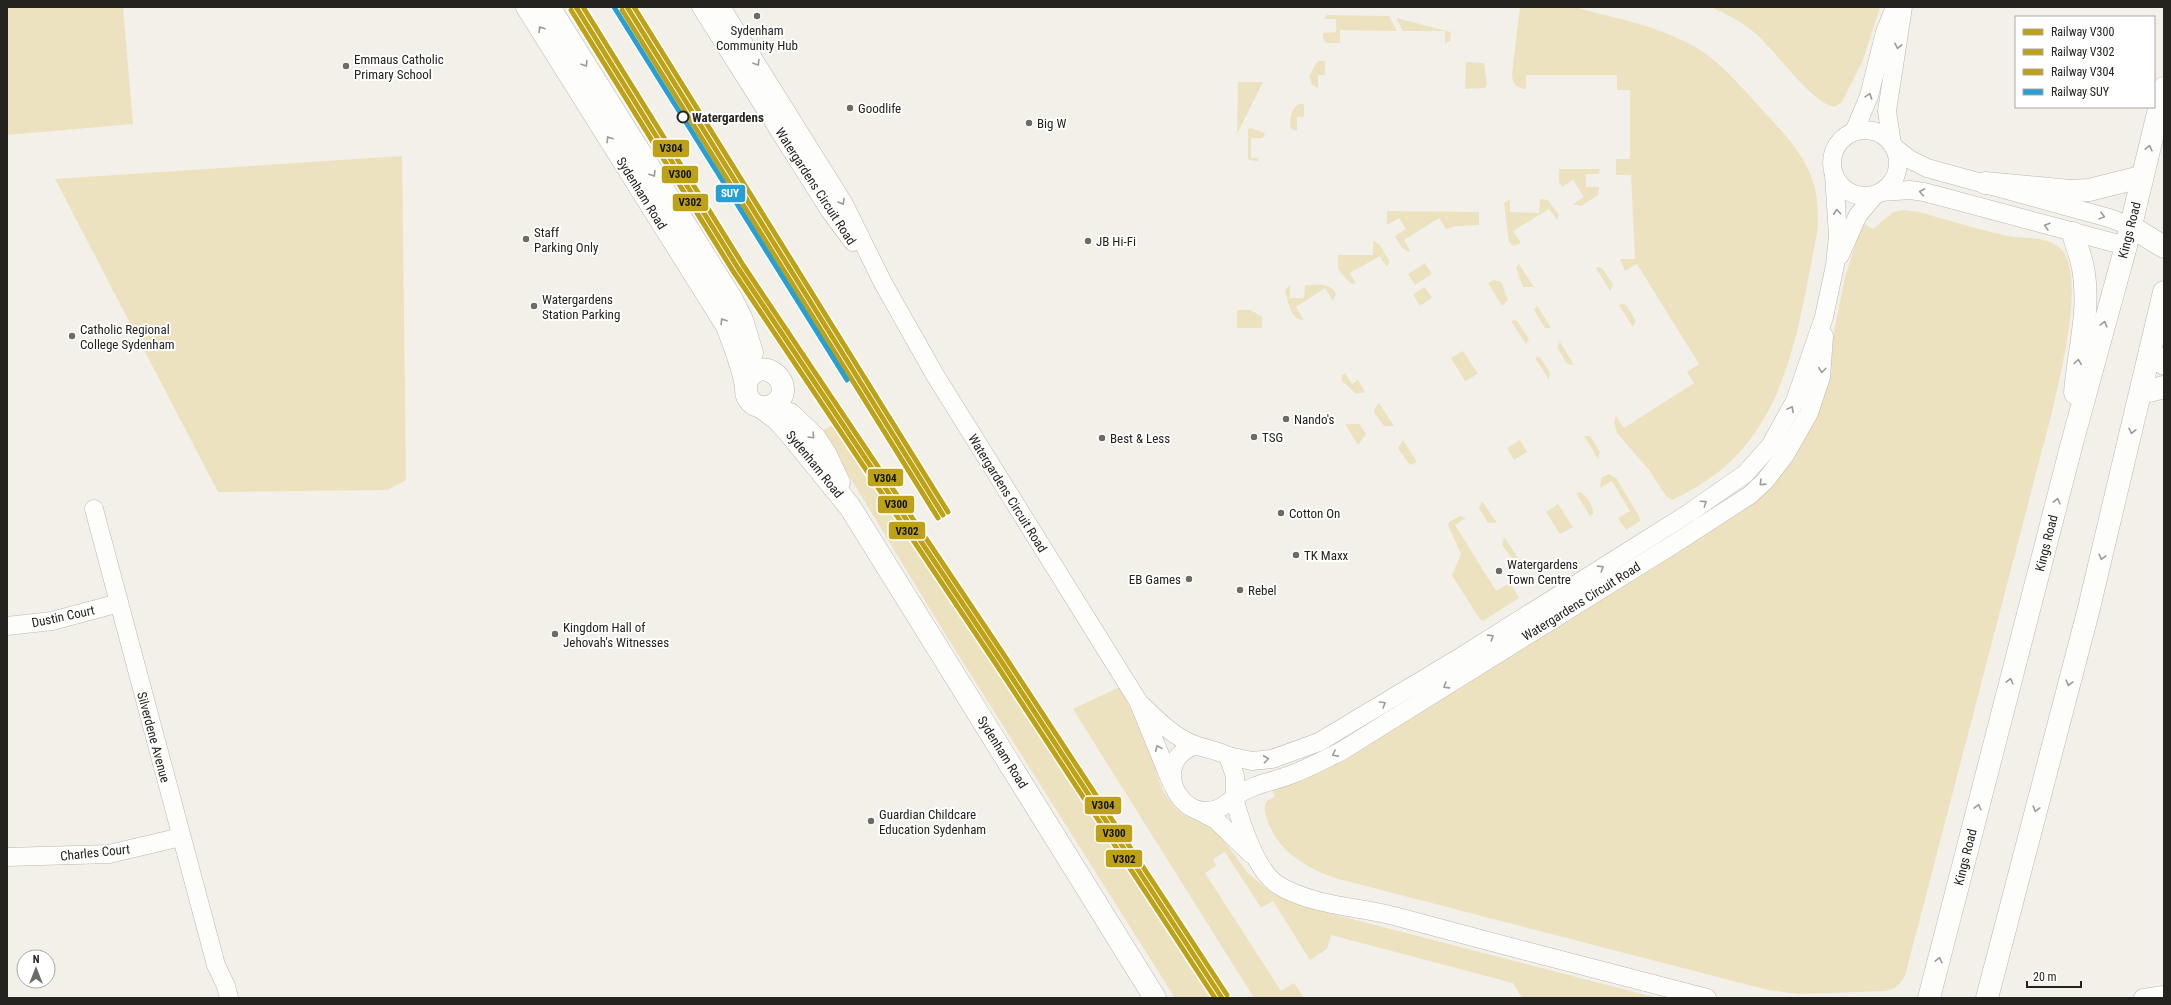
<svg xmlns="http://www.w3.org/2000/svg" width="2171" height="1005" font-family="'Roboto Condensed',sans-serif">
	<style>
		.green { fill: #ede2bf }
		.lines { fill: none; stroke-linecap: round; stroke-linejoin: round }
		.street-casing { stroke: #bab8b3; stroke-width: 19 }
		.secondary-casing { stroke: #bab8b3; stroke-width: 23 }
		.primary-casing { stroke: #bab8b3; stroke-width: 23 }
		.street { stroke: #fdfdfc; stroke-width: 18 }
		.secondary { stroke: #fdfdfc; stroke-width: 22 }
		.primary { stroke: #fdfdfc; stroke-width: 22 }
		.rail-1-casing { stroke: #fff; stroke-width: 8 }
		.rail-2-casing { stroke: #fff; stroke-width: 8 }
		.rail-3-casing { stroke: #fff; stroke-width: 8 }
		.rail-4-casing { stroke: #fff; stroke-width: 8 }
		.rail-1 { stroke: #bda116; stroke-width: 5 }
		.rail-2 { stroke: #bda116; stroke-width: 5 }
		.rail-3 { stroke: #bda116; stroke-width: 5 }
		.rail-4 { stroke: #279fd5; stroke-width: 5 }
		.oneway { stroke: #9c9b99 }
		.poi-dot { fill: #6d6b66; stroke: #fff; stroke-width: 1.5 }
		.stop-dot { fill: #fff; stroke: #25231f; stroke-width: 2 }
		.labels { text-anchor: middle; stroke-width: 4; stroke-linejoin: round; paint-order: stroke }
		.poi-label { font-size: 13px; fill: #25231f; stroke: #fff; text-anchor: start }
		.stop-label { font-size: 13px; font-weight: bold; fill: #25231f; stroke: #fff; text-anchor: start }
		.street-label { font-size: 13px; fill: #25231f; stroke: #fff }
		.line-badge { stroke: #fff; stroke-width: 1.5 }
		.badge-label { font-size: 11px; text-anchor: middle; font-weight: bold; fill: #fff }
		.pale-badge-label { font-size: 11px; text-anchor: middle; font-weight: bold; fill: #111 }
	</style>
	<rect width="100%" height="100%" fill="#f2f0e9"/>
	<g class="green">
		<path d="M 7,7 L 123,7 L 133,124 L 7,135 Z"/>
		<path d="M 1520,7 C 1537,7 1555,6 1572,7 C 1581,8 1592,12 1601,14 C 1638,23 1680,34 1710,57 C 1731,74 1748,94 1766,114 C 1802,152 1823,178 1817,234 C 1798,326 1788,433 1698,486 C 1689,491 1681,496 1672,500 L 1666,496 L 1649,470 L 1617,433 L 1614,422 L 1616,416 L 1624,428 L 1694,383 L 1687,372 L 1699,364 L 1637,264 L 1625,271 L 1620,259 L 1635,259 L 1631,175 L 1616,175 L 1616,159 L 1630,159 L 1630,90 L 1617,90 L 1617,75 L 1526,75 L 1526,89 C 1516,88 1512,83 1512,74 Z"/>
		<path d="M 1711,7 L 1880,7 L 1863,60 L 1842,102 L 1835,107 C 1812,104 1775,50 1755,33 C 1742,22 1727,14 1711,7 Z"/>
		<path d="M 1327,15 L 1389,16 L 1397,31 L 1340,30 L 1340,43 L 1326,43 L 1323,39 L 1323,33 L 1336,32 L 1336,19 L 1323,19 Z"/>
		<path d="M 1396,18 L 1451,32 L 1450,41 L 1445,43 L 1445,31 L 1403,31 Z"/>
		<path d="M 1319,61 L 1325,61 L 1325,75 L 1318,75 L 1318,88 L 1312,85 L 1309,77 L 1316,63 Z"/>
		<path d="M 1466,62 L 1484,63 L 1487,84 L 1485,88 L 1465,89 Z"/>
		<path d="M 1238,82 L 1263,82 L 1237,134 Z"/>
		<path d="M 1299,104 L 1304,104 L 1304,117 L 1297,117 L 1297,131 L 1291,129 C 1288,122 1292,108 1299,104 Z"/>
		<path d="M 1251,128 L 1265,133 L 1263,138 L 1251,138 L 1251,158 L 1258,158 L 1258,161 L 1248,160 L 1248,129 Z"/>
		<path d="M 402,156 L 406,480 L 387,490 L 218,492 L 55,179 Z"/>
		<path d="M 1559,169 L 1600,169 L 1599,174 L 1586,174 L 1586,187 L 1599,187 L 1598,195 L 1581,206 L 1573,204 L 1584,197 L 1573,180 L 1562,187 L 1559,182 Z"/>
		<path d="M 1510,199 L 1510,212 L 1539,213 L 1540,199 L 1548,200 L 1559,215 L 1557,220 L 1549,209 L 1513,231 L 1521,243 L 1513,246 L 1509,242 L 1504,203 Z"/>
		<path d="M 1904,210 L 1919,212 C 1948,220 1978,229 2007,236 C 2024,239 2046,236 2060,248 C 2087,273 2060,375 2053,408 L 1906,972 C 1903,983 1896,989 1885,991 L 1799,994 L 1768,990 L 1335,878 C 1305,867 1277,851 1267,819 C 1265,812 1263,807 1267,801 L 1275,796 L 1271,788 L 1764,490 L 1831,346 L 1845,277 L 1862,223 L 1873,229 L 1893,212 Z"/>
		<path d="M 1387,211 L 1479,212 L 1479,225 L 1457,226 L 1446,229 L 1439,218 L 1404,240 L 1411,252 C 1402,251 1399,243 1395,236 L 1406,229 L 1399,218 L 1387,225 Z"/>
		<path d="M 1373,241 L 1379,244 L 1390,262 L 1389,264 L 1386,266 L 1380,256 L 1350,273 L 1356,284 L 1350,283 L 1338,269 L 1338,255 L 1373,255 Z"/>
		<path d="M 1425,263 L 1432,274 L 1415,285 L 1408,274 Z"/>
		<path d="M 1519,264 L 1534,287 L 1523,287 L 1516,268 Z"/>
		<path d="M 1598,267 L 1602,268 L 1613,284 L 1610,291 L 1596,268 Z"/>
		<path d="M 1494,280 L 1501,282 L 1508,300 L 1502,306 L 1488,283 Z"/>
		<path d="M 1290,285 L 1290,298 L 1304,298 L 1305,285 C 1317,285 1330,282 1336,294 L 1333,301 L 1325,288 L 1296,307 L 1304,320 C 1290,320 1288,301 1285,290 Z"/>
		<path d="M 1425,287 L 1432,298 L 1420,306 L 1413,294 Z"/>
		<path d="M 1622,304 L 1626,305 L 1636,321 L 1633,327 L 1619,305 Z"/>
		<path d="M 1537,305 L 1551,328 L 1545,328 L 1534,310 Z"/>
		<path d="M 1237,310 L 1251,310 L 1262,317 L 1262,328 L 1237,328 Z"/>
		<path d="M 1514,320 L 1517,321 L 1529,339 L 1526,344 L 1511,321 Z"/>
		<path d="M 1560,342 L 1574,365 L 1567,364 L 1557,347 Z"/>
		<path d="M 1463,351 L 1478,374 L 1465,381 L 1451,358 Z"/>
		<path d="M 1538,357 L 1541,358 L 1550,373 L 1549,380 L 1535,358 Z"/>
		<path d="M 1345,373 L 1352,384 L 1358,380 L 1365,392 L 1356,394 L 1342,381 L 1342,375 Z"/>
		<path d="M 1379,403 L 1394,426 L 1384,426 L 1374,413 L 1374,409 Z"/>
		<path d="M 1345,424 L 1359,424 L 1366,434 L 1358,445 Z"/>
		<path d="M 832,425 L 1215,998 L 1175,998 L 947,637 L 854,484 L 819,433 Z"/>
		<path d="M 1584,436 L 1590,436 L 1600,452 L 1598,459 Z"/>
		<path d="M 1403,440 L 1417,462 L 1410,465 L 1398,448 Z"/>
		<path d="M 1520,440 L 1527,452 L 1514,460 L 1507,448 Z"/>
		<path d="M 1609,474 L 1616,478 L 1639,516 L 1640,521 L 1626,530 L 1618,518 L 1630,511 L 1612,481 L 1600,488 L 1601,478 Z"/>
		<path d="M 1580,492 C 1586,494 1594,507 1593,514 L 1590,516 L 1576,493 Z"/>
		<path d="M 1482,501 L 1497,523 L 1488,523 L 1479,508 Z"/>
		<path d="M 1558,504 L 1573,527 L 1560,534 L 1546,512 Z"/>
		<path d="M 1460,516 L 1466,518 L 1455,525 L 1496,591 L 1510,583 L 1519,598 L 1483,621 L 1479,618 L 1452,575 L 1461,554 L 1448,525 L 1449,522 Z"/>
		<path d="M 1505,538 L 1520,561 L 1512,559 L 1502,545 L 1503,540 Z"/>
		<path d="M 1120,687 L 1154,757 L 1157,775 L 1163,791 L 1176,809 L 1186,816 L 1209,826 L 1220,835 L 1247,872 L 1273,894 L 1317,910 L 1658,998 L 1522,998 L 1513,983 L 1331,935 L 1327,949 L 1310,960 L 1273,901 L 1261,908 L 1225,852 L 1213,859 L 1216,866 L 1205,873 L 1281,991 L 1294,983 L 1304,998 L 1254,998 L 1073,709 Z"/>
	</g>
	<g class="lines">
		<defs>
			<g id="street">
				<path d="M 701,7 L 830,211 L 853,242"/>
				<path d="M 721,7 L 844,204 L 883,283 L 935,375 L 1138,701 L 1172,784"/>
				<circle cx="1865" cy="163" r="33"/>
				<path d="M 1854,132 L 1869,96 L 1885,32 L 1895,7"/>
				<path d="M 1892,144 L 1887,111 L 1903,7"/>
				<path d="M 1894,147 L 1909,159 L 1927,168 L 2109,218 L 2130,226"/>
				<path d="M 1881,192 L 1910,190 L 1924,192 L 2126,246"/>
				<path d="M 1840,255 L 1858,215 L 1875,195"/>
				<path d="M 94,509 L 216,965 L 226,986 L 229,998"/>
				<path d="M 7,626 L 52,621 L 119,603"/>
				<path d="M 1143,706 C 1158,721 1174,737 1195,745 C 1206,749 1217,750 1228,756 L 1235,776 L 1235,796 C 1192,844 1141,764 1196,745"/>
				<path d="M 1228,756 L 1252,761 L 1272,759 L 1319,742 L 1459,658 L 1689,513 L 1745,474 L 1770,446 L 1795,401 L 1824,317 L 1835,265 L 1838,236 L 1834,174"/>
				<path d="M 1235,796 C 1257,783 1268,783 1290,775 C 1307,769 1323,760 1340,752 L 1674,544 L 1750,495 L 1765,481 L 1785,455 L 1809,413 L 1821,377 L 1824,336"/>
				<path d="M 1234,798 C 1241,823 1255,870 1278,885 C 1313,906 1355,906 1394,916 C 1498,944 1603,971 1707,998"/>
				<path d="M 1197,810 L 1216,820 L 1251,854"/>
				<path d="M 7,857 L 109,854 L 181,837"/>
				<path d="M 2143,998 L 2164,995"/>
			</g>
			<g id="secondary">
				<path d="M 527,7 L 727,326 C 734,344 741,362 745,381 C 747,386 745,391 747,396 C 749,400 752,403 755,405 C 761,408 767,408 773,405 C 802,388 761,349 746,383"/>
				<path d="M 549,7 L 731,298 L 742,320 L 752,353"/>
				<path d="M 2150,351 L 2164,364"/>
				<path d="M 2141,393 L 2164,387"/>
				<path d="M 761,407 L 777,419 L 789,432 L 850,507 L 1155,998"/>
				<path d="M 790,414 L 815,438 L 826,455 L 839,483"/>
			</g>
			<g id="primary">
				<path d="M 1985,183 L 2070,191 L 2089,190 L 2141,177"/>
				<path d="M 2130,226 L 2164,247"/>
				<path d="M 2073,233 C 2076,245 2081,256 2083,268 C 2091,310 2078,352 2075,393"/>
				<path d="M 1929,998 L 2072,443 L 2126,246 L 2164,88"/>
				<path d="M 1987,998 L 2088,612 L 2164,292"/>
			</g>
		</defs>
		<use href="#street" class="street-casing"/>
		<use href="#secondary" class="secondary-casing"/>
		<use href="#primary" class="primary-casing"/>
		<use href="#street" class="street"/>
		<use href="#secondary" class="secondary"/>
		<use href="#primary" class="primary"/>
		<defs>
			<g id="rail-1">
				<path d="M 576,7 L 738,268 L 1001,661 L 1222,998"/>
				<path d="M 627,7 L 943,515"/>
			</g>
			<g id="rail-2">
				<path d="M 571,10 L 733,271 L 996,664 L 1215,998"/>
				<path d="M 622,10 L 938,518"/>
			</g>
			<g id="rail-3">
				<path d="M 583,7 L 743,265 L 1006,658 L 1227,995"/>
				<path d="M 634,7 L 948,512"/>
			</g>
			<path id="rail-4" d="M 614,7 L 847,380"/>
		</defs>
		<use href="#rail-1" class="rail-1-casing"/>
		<use href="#rail-2" class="rail-2-casing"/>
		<use href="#rail-3" class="rail-3-casing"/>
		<use href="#rail-4" class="rail-4-casing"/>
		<use href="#rail-1" class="rail-1"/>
		<use href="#rail-2" class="rail-2"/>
		<use href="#rail-3" class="rail-3"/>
		<use href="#rail-4" class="rail-4"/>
	</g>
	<defs><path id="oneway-chevron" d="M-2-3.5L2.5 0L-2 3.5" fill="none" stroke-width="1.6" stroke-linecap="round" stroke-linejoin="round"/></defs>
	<g class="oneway">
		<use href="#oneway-chevron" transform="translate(541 29) rotate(-122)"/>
		<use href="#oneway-chevron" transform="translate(1898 46) rotate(102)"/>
		<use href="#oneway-chevron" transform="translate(757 63) rotate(58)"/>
		<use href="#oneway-chevron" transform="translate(585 64) rotate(58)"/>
		<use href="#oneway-chevron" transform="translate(1869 96) rotate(-72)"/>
		<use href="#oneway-chevron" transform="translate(609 139) rotate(-122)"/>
		<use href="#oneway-chevron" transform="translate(2149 148) rotate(-76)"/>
		<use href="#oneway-chevron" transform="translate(653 174) rotate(58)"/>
		<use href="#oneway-chevron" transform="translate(1922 192) rotate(-169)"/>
		<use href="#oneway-chevron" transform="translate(842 202) rotate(60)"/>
		<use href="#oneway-chevron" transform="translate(1837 212) rotate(-94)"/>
		<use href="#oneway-chevron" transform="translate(2102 216) rotate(15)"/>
		<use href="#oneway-chevron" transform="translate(2047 226) rotate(-164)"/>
		<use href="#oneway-chevron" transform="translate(723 321) rotate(-122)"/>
		<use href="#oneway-chevron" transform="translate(2104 324) rotate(-75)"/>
		<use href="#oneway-chevron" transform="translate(2078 362) rotate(-83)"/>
		<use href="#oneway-chevron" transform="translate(1822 370) rotate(97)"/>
		<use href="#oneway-chevron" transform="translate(1791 409) rotate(-62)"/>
		<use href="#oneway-chevron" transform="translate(2132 431) rotate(103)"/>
		<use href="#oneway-chevron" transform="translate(812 436) rotate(46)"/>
		<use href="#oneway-chevron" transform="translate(1762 483) rotate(136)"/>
		<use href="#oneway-chevron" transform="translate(2057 501) rotate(-76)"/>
		<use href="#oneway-chevron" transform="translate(1704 503) rotate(-34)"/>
		<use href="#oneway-chevron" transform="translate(2102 557) rotate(104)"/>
		<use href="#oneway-chevron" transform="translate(1601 568) rotate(-32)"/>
		<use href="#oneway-chevron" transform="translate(1491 637) rotate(-32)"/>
		<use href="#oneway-chevron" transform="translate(2010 681) rotate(-76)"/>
		<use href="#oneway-chevron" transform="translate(2069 683) rotate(105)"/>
		<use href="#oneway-chevron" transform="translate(1446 686) rotate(148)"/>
		<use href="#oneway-chevron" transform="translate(1383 704) rotate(-31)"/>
		<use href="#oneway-chevron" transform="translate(1158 748) rotate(-114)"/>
		<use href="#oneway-chevron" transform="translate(1335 754) rotate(152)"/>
		<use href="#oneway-chevron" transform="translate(1266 759) rotate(-7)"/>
		<use href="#oneway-chevron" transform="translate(1978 807) rotate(-76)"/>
		<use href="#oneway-chevron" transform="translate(2036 809) rotate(105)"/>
		<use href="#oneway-chevron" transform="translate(1939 960) rotate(-76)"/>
	</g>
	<g class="poi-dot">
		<circle cx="757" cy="16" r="4"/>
		<circle cx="346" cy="66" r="4"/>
		<circle cx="850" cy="108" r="4"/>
		<circle cx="1029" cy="123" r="4"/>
		<circle cx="526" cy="239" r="4"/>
		<circle cx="1088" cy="241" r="4"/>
		<circle cx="534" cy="306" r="4"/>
		<circle cx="72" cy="336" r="4"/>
		<circle cx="1286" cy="419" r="4"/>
		<circle cx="1254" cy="437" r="4"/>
		<circle cx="1102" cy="438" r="4"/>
		<circle cx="1281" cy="513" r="4"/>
		<circle cx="1296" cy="555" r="4"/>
		<circle cx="1499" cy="571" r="4"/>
		<circle cx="1189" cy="579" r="4"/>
		<circle cx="1240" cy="590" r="4"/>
		<circle cx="555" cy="634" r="4"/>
		<circle cx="871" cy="821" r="4"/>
	</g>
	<circle class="stop-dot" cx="683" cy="117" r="5.5"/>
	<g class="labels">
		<g class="poi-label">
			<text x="757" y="35" text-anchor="middle">Sydenham<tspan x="757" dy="15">Community Hub</tspan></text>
			<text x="354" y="64">Emmaus Catholic<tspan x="354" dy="15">Primary School</tspan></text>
			<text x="858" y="113">Goodlife</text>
			<text x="1037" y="128">Big W</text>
			<text x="534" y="237">Staff<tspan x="534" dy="15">Parking Only</tspan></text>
			<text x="1096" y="246">JB Hi-Fi</text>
			<text x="542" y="304">Watergardens<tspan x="542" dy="15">Station Parking</tspan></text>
			<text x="80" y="334">Catholic Regional<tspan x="80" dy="15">College Sydenham</tspan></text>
			<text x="1294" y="424">Nando's</text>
			<text x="1262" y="442">TSG</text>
			<text x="1110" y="443">Best &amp; Less</text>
			<text x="1289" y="518">Cotton On</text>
			<text x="1304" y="560">TK Maxx</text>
			<text x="1507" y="569">Watergardens<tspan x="1507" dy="15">Town Centre</tspan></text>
			<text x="1181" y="584" text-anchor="end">EB Games</text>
			<text x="1248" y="595">Rebel</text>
			<text x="563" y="632">Kingdom Hall of<tspan x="563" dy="15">Jehovah's Witnesses</tspan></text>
			<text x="879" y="819">Guardian Childcare<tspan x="879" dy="15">Education Sydenham</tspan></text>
		</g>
		<g class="stop-label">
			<text x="692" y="122">Watergardens</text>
		</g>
		<g class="street-label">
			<text transform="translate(816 186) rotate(57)" y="5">Watergardens Circuit Road</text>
			<text transform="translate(642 193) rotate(58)" y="5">Sydenham Road</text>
			<text transform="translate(2129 230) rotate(-76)" y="5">Kings Road</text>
			<text transform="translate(815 464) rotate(51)" y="5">Sydenham Road</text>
			<text transform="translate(1008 493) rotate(58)" y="5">Watergardens Circuit Road</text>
			<text transform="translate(2046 543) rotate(-76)" y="5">Kings Road</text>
			<text transform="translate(1581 601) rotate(-32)" y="5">Watergardens Circuit Road</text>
			<text transform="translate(63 616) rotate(-12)" y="5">Dustin Court</text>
			<text transform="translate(154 737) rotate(75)" y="5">Silverdene Avenue</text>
			<text transform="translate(1003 752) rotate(58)" y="5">Sydenham Road</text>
			<text transform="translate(95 852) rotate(-6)" y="5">Charles Court</text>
			<text transform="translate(1965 857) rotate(-76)" y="5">Kings Road</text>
		</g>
	</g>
	<g class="line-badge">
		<rect x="652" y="139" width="38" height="19" rx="4" fill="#bda116"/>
		<rect x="661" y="165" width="38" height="19" rx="4" fill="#bda116"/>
		<rect x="715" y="184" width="31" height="19" rx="4" fill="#279fd5"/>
		<rect x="672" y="193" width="37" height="19" rx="4" fill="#bda116"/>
		<rect x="867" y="468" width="37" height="19" rx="4" fill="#bda116"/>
		<rect x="877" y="495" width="38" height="19" rx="4" fill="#bda116"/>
		<rect x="888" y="521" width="38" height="19" rx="4" fill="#bda116"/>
		<rect x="1084" y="796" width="38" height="19" rx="4" fill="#bda116"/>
		<rect x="1095" y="824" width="38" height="19" rx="4" fill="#bda116"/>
		<rect x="1105" y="849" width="38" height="19" rx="4" fill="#bda116"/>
	</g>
	<g class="badge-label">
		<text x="730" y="197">SUY</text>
	</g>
	<g class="pale-badge-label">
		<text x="671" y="152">V304</text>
		<text x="680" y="178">V300</text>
		<text x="690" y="206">V302</text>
		<text x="885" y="482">V304</text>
		<text x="896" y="508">V300</text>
		<text x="907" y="535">V302</text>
		<text x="1103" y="809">V304</text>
		<text x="1114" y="837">V300</text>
		<text x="1124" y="863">V302</text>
	</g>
	<rect width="2171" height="1005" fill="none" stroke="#25231f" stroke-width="16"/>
	<rect x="2015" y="16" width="140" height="92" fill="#ffffff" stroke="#a8a7a5"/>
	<rect x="2023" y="29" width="20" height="6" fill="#bda116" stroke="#a8a7a5"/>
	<text x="2051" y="36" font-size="12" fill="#25231f">Railway V300</text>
	<rect x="2023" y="49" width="20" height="6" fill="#bda116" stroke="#a8a7a5"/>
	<text x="2051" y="56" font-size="12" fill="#25231f">Railway V302</text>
	<rect x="2023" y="69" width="20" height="6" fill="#bda116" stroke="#a8a7a5"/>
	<text x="2051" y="76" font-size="12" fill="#25231f">Railway V304</text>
	<rect x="2023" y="89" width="20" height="6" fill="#279fd5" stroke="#a8a7a5"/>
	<text x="2051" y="96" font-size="12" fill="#25231f">Railway SUY</text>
	<g transform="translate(36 969)"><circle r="19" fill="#ffffff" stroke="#a8a7a5"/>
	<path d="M0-3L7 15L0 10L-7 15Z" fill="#6d6b66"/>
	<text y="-6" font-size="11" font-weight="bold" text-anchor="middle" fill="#25231f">N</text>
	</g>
	<path d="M2027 981v6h54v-6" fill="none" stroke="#25231f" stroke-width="2"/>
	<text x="2033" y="981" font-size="12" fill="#25231f" stroke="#ffffff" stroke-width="3" paint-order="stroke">20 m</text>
</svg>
